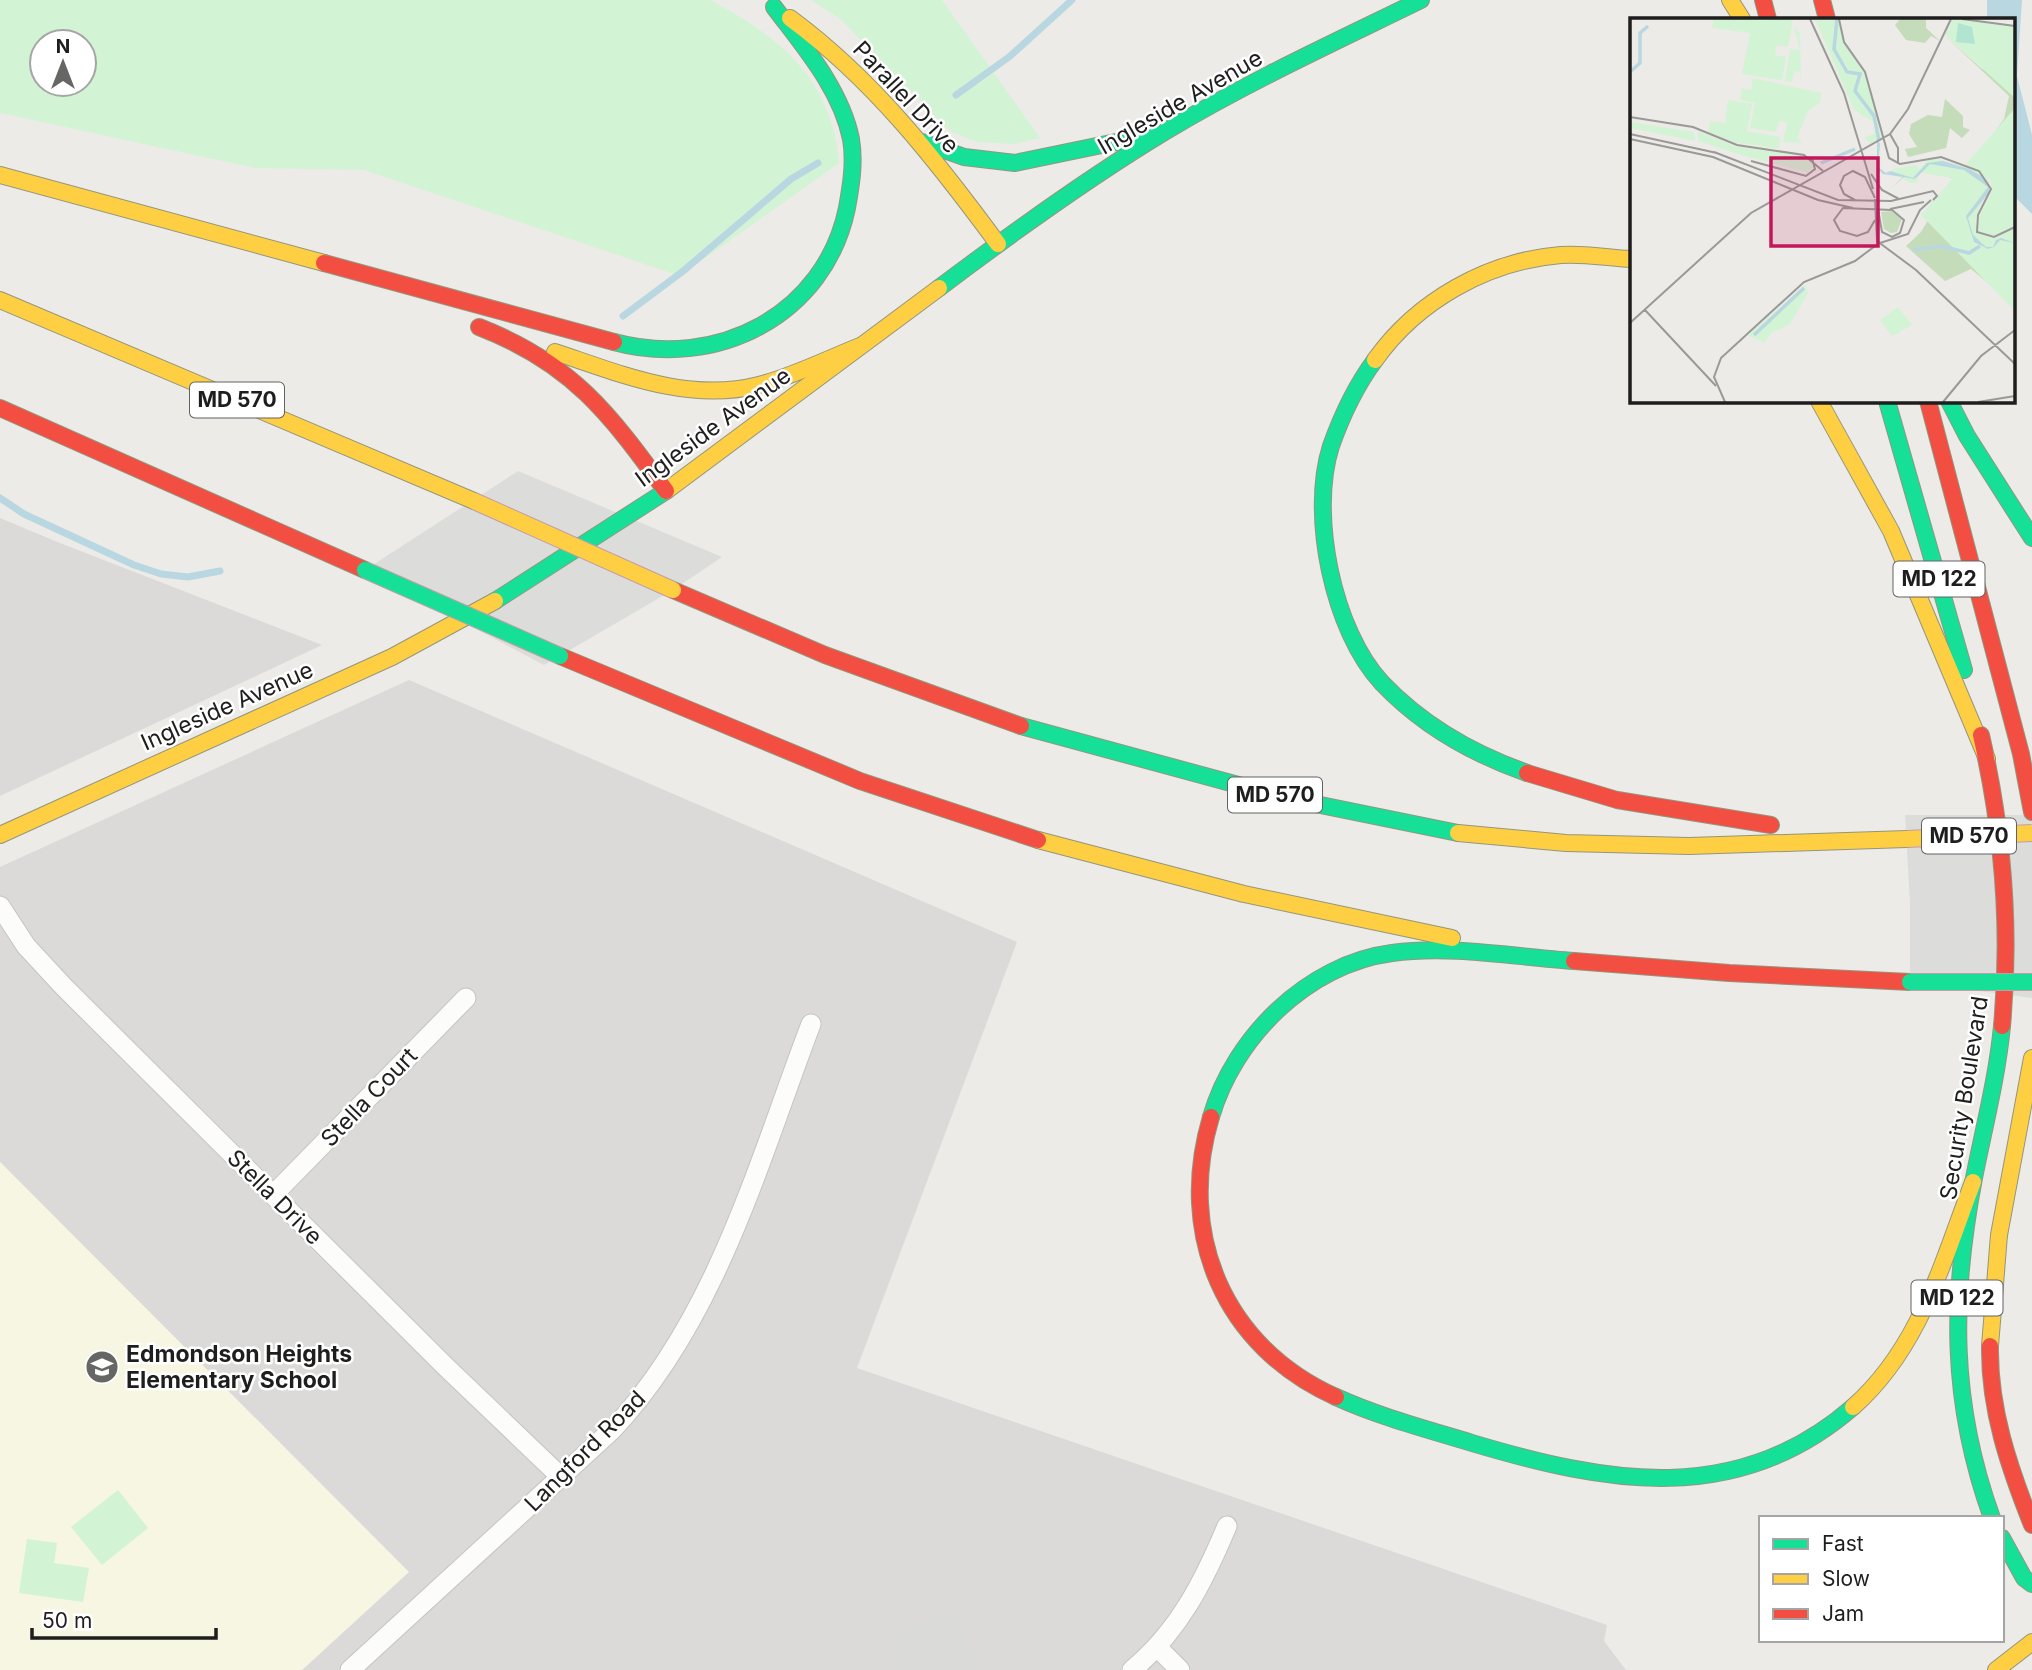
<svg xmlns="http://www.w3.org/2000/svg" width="2032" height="1670" font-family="Inter,sans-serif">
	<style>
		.residential { fill: #dbdad8 }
		.education { fill: #f6f6e2 }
		.religious { fill: #dadad8 }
		.park { fill: #d3f3d5; fill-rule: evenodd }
		.water { fill: #b9d7e1 }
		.pier { fill: #dcdcda }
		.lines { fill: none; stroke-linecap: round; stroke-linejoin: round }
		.stream { stroke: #b9d7e1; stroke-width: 7 }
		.street-casing { stroke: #c5c4c3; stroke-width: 21 }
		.fast-casing { stroke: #93967e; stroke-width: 18 }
		.slow-casing { stroke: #93967e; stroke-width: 18 }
		.jam-casing { stroke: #93967e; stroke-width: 18 }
		.street { stroke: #fcfcfb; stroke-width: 19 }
		.fast { stroke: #16e098; stroke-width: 16 }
		.slow { stroke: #ffcf43; stroke-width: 16 }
		.jam { stroke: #f24e42; stroke-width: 16 }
		.fast-bridge-casing { stroke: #c29da7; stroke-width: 18; stroke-linecap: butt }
		.slow-bridge-casing { stroke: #c29da7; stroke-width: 18; stroke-linecap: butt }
		.fast-bridge { stroke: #16e098; stroke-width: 16 }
		.slow-bridge { stroke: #ffcf43; stroke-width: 16 }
		.labels { text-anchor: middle; stroke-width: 5; stroke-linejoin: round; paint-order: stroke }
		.shield { fill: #fff; stroke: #626262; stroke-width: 2 }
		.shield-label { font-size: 21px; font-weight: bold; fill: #1e1e1e }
		.street-label { font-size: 23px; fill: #1e1e1e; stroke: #fff }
		.poi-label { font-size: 23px; font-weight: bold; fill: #1e1e1e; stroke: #fff; text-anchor: start }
		.inset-river { fill: none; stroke: #b9d7e1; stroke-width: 3.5 }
		.inset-road { fill: none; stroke: #9a9997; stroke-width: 2 }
		.view { fill: #c2185b; fill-opacity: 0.15; stroke: #c2185b; stroke-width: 3.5 }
		.inset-edge { fill: none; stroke: #1e1e1e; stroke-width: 3.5 }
	</style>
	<rect width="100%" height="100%" fill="#ecebe7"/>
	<g class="residential">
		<path d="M 0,518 L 60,543 L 322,645 L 0,796 Z"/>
		<path d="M 409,680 L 1017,942 L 857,1368 L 1607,1625 L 1604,1641 L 1626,1670 L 302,1670 L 408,1572 L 0,1162 L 0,867 Z"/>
	</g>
	<path class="education" d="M 0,1162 L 409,1572 L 302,1670 L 0,1670 Z"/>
	<path class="religious" d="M 959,1612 L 979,1670 L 902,1670 L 890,1636 Z"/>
	<g class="park">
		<path d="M 0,0 L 710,0 C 779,36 832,79 839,163 L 680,276 L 364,170 L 255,168 L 0,113 ZM 42,42 L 84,42 L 84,84 L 42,84 Z"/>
		<path d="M 811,0 L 942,0 L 1040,138 L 1015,144 L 976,142 L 950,131 L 840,19 Z"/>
		<path d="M 118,1490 L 148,1528 L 102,1565 L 71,1527 Z"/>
		<path d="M 27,1539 L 57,1543 L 54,1563 L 89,1568 L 83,1602 L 19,1593 Z"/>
	</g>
	<path class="water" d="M 1987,0 L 2022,0 L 2017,76 L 2032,135 L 2032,214 L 2013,195 L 2013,19 L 1987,19 Z"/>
	<g class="pier">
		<path d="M 518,471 L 722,557 L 673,590 L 544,665 L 365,570 Z"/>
		<path d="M 1905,815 L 2032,815 L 2032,998 L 1910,982 L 1910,904 Z"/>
	</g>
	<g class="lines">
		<g class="stream">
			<path d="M 956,95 L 1009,57 L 1072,0"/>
			<path d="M 623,316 L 682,272 L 791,179 L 818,163"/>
			<path d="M 0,498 L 24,514 L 134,565 L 161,574 L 188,577 L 220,571"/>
		</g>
		<defs>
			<g id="street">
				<path d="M 0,906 L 26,946 L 64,987 L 446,1367 L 561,1477"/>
				<path d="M 273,1195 L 466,998"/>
				<path d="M 1158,1648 L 1180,1670"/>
				<path d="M 350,1670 L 612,1430 C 716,1320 758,1163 811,1024"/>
				<path d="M 1132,1670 C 1179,1631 1204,1581 1227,1526"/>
			</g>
			<g id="fast">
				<path d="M 922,142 L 964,157 L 1015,163 L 1150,135"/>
				<path d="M 939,288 C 1012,233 1088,178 1166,131 C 1248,82 1335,42 1421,0"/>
				<path d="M 614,342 C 717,370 825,315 847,208 C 851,186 855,162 851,139 C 841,89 804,47 774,7"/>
				<path d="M 1375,360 C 1355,387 1342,415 1331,446 C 1309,514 1333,631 1382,683 C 1422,725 1473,754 1527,773"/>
				<path d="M 1887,401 L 1964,670"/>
				<path d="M 1949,401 L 1967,436 L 2032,538"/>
				<path d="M 495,601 L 666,491"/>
				<path d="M 1021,726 L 1286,798 L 1458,833"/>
				<path d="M 1211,1117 C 1234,1038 1307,964 1392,953 C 1451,945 1515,957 1574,961"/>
				<path d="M 1336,1397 C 1380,1417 1426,1429 1472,1443 C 1606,1483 1737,1508 1853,1407"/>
				<path d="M 1992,1518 C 1950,1402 1951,1298 1974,1178 C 1984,1127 1997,1078 2002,1026"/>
				<path d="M 2002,1538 L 2024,1578 L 2032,1584"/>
			</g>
			<g id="slow">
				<path d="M 1730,0 L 1742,19"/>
				<path d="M 790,18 C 874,80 936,160 998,244"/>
				<path d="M 0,175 L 324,263"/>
				<path d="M 0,300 L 474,501"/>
				<path d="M 555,352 C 621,374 689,403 759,385 C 794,376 827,359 860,346"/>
				<path d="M 1375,360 C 1417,301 1487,261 1561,255 C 1583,253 1608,258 1631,259"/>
				<path d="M 1819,401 L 1891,531 L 1987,759"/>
				<path d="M 666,491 L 939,288"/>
				<path d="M 1458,833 L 1566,843 L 1689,846 L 1907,839"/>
				<path d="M 0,835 L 392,657 L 495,601"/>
				<path d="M 1038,840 L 1244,894 L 1452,938"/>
				<path d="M 1990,1346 L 1999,1235 L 2032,1058"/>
				<path d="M 1853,1407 C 1920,1348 1942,1263 1973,1182"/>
				<path d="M 1996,1670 L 2032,1642"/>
			</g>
			<g id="jam">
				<path d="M 1763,0 L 1768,19"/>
				<path d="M 1822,0 L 1827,19"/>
				<path d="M 324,263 L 614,342"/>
				<path d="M 479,327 C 572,363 609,413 666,491"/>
				<path d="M 1928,401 L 2021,754 L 2032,812"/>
				<path d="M 0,408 L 365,570"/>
				<path d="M 673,590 L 825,655 L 1021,726"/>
				<path d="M 560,656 L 860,781 L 1038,840"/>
				<path d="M 1981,735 C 2003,831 2011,928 2002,1026"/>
				<path d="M 1527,773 L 1617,800 L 1771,825"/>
				<path d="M 1574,961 L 1729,973 L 1910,982"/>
				<path d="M 1211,1117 C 1176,1234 1224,1347 1336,1397"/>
				<path d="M 1990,1346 C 1989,1409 2009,1467 2032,1525"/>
			</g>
		</defs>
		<use href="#street" class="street-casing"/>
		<use href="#fast" class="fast-casing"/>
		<use href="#slow" class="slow-casing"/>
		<use href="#jam" class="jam-casing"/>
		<use href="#street" class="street"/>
		<use href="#fast" class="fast"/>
		<use href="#slow" class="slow"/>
		<use href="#jam" class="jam"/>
		<defs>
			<g id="fast-bridge">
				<path d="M 365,570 L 560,656"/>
				<path d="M 1910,982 L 2032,982"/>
			</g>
			<g id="slow-bridge">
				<path d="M 474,501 L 673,590"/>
				<path d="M 1907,839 L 2032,833"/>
			</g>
		</defs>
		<use href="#fast-bridge" class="fast-bridge-casing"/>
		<use href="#slow-bridge" class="slow-bridge-casing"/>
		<use href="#fast-bridge" class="fast-bridge"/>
		<use href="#slow-bridge" class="slow-bridge"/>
	</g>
	<defs>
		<symbol id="school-disc" viewBox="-11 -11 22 22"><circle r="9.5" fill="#666664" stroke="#fff"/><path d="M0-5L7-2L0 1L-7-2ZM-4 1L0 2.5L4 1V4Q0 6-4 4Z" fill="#fff"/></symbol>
	</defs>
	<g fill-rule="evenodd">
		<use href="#school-disc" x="83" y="1348" width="38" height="38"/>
	</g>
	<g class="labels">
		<g class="shield">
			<rect x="190" y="382.5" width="94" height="35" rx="5"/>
			<rect x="1893.5" y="561.5" width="91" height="35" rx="5"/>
			<rect x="1228" y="777.5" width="94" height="35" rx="5"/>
			<rect x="1922" y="818.5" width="94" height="35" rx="5"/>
			<rect x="1911.5" y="1280.5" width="91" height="35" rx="5"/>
		</g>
		<g class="shield-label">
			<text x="237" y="407">MD 570</text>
			<text x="1939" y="586">MD 122</text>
			<text x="1275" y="802">MD 570</text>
			<text x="1969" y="843">MD 570</text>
			<text x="1957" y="1305">MD 122</text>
		</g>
		<g class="street-label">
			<text transform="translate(906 97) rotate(47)" y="8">Parallel Drive</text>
			<text transform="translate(1180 102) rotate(-30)" y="8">Ingleside Avenue</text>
			<text transform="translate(713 427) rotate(-36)" y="8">Ingleside Avenue</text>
			<text transform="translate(227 706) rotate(-24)" y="8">Ingleside Avenue</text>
			<text transform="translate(369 1097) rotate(-46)" y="8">Stella Court</text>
			<text transform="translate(1964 1098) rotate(-81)" y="8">Security Boulevard</text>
			<text transform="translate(275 1197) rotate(45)" y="8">Stella Drive</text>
			<text transform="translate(585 1451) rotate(-45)" y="8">Langford Road</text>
		</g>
		<g class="poi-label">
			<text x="126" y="1362">Edmondson Heights<tspan x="126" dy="26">Elementary School</tspan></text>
		</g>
	</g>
	<g transform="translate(1630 18)">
		<rect width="385" height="385" fill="#ecebe7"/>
		<path d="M 270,1 L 296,1 L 296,10 L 310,23 L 301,18 L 295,25 L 276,22 L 265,7 ZM 315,18 L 352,51 L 371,55 L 385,71 L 385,93 L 363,116 L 374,101 L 379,78 ZM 315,81 L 333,98 L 333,109 L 340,112 L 332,120 L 320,110 L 316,130 L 278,139 L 275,131 L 287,129 L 279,116 L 281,106 L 298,97 L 312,99 ZM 328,150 L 339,193 L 364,270 L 341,251 L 315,263 L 276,228 L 291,214 L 323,160 L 292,154 ZM 261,193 L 272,201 L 267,214 L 261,215 L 254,211 L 251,194 Z" fill="#c5dcbb"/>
		<path d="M 84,1 L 163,1 L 158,29 L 146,27 L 145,37 L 156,39 L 152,62 L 112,56 L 120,15 L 82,10 ZM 185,1 L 209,1 L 212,19 L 235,53 L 252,120 L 241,126 L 234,119 L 245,116 L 244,104 L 224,92 ZM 323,1 L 385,9 L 385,80 L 315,17 ZM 164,9 L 170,15 L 171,65 L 170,54 L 164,53 L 162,64 L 155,63 L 160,31 L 170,32 ZM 123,60 L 191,75 L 190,85 L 179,92 L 167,119 L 172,125 L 153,124 L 157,104 L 149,103 L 146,114 L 120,110 L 125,85 L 110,82 L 112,70 L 121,72 ZM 98,82 L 122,86 L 117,113 L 150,119 L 149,131 L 98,123 L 78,114 L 80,103 L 95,105 ZM 385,90 L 385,208 L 363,218 L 349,214 L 347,203 L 361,175 L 361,162 L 336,146 ZM 0,104 L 64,114 L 65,123 L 0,110 ZM 68,113 L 104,128 L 172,138 L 185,148 L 177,154 L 111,137 L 68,123 ZM 301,139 L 351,154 L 360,164 L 345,203 L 350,217 L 364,220 L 385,210 L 385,293 L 291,197 L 323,160 L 288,154 L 288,164 L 281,165 L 262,155 L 262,151 L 286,147 L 289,151 ZM 175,267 L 178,275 L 160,306 L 141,315 L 134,325 L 118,317 ZM 268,289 L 282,307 L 262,318 L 250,302 Z" fill="#d3f3d5"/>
		<path d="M 328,5 L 342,9 L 345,26 L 326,24 Z" fill="#b1e5d1"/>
		<path d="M 247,119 L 250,126 L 248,149 L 256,155 L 260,153 L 283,160 L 297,145 L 313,143 L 339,151 L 353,159 L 360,168 L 358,176 L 338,200 L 343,217 L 356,229 L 363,229 L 366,222 L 371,220 L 385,225 L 370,222 L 364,229 L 358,231 L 344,224 L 336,198 L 358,169 L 334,152 L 300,146 L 287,159 L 284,161 L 274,159 L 258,173 L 273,159 L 253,156 L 247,150 Z" fill="#b9d7e1"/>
		<path class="inset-river" d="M 207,1 L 204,31 L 217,54 L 230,56 L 225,73 L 244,98 L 249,123M 0,54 L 10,45 L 10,15 L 18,8M 191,145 L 225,131M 283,232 L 311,228 L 339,235 L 350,228M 124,317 L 174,270"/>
		<path class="inset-road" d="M 180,1 L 214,75 L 243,171M 209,1 L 214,24 L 235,54 L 259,140 L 270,146 L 311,139 L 349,153 L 361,171 L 348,197 L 347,214 L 364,219 L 385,209M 332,1 L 385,8M 0,99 L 63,109 L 107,127 L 174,137 L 193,153M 0,116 L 87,135M 260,116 L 268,130 L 268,146M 0,121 L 83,139 L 188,182 L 223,190M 84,134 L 208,182 L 261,183 L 303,173 L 307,178 L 303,182M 121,143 L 176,158 L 185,151 L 182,140M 241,156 L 252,172 L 269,181M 245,181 L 247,223 L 286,252 L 385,346M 225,182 L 214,176 L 210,167 L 214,158 L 223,153 L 235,159 L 245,180M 260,191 L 294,184M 245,202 L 238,214 L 227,218 L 210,213 L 204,202 L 213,190 L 262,192 L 274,202 L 270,215 L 262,219 L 252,214 L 248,191M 250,225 L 278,216 L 290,192 L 301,182M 15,292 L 86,368M 0,305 L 121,195 L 260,116 L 278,91 L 321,1M 95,384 L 84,359 L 91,340 L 174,264 L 225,243 L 249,225M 313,384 L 351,338 L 385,312M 348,384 L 385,378"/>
		<path class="view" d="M 141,140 L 248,140 L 248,228 L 141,228 Z"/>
		<rect width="385" height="385" class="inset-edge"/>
	</g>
	<rect x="1759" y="1516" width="245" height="126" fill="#ffffff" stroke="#a5a5a5" stroke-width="2"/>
	<rect x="1773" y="1539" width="35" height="10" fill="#16e098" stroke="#a5a5a5" stroke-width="2"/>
	<text x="1822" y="1551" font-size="21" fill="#1e1e1e">Fast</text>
	<rect x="1773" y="1574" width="35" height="10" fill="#ffcf43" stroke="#a5a5a5" stroke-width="2"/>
	<text x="1822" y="1586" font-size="21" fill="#1e1e1e">Slow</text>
	<rect x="1773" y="1609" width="35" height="10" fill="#f24e42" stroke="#a5a5a5" stroke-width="2"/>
	<text x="1822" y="1621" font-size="21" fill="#1e1e1e">Jam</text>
	<g transform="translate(63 63)"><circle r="33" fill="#ffffff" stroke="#a5a5a5" stroke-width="2"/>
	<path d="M0-5L12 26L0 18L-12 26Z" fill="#666664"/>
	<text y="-10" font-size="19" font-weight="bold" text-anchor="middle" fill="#1e1e1e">N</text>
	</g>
	<path d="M32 1628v10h184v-10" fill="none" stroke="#1e1e1e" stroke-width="3.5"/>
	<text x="42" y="1628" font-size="21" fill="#1e1e1e" stroke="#ffffff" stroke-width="5" paint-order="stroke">50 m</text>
</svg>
